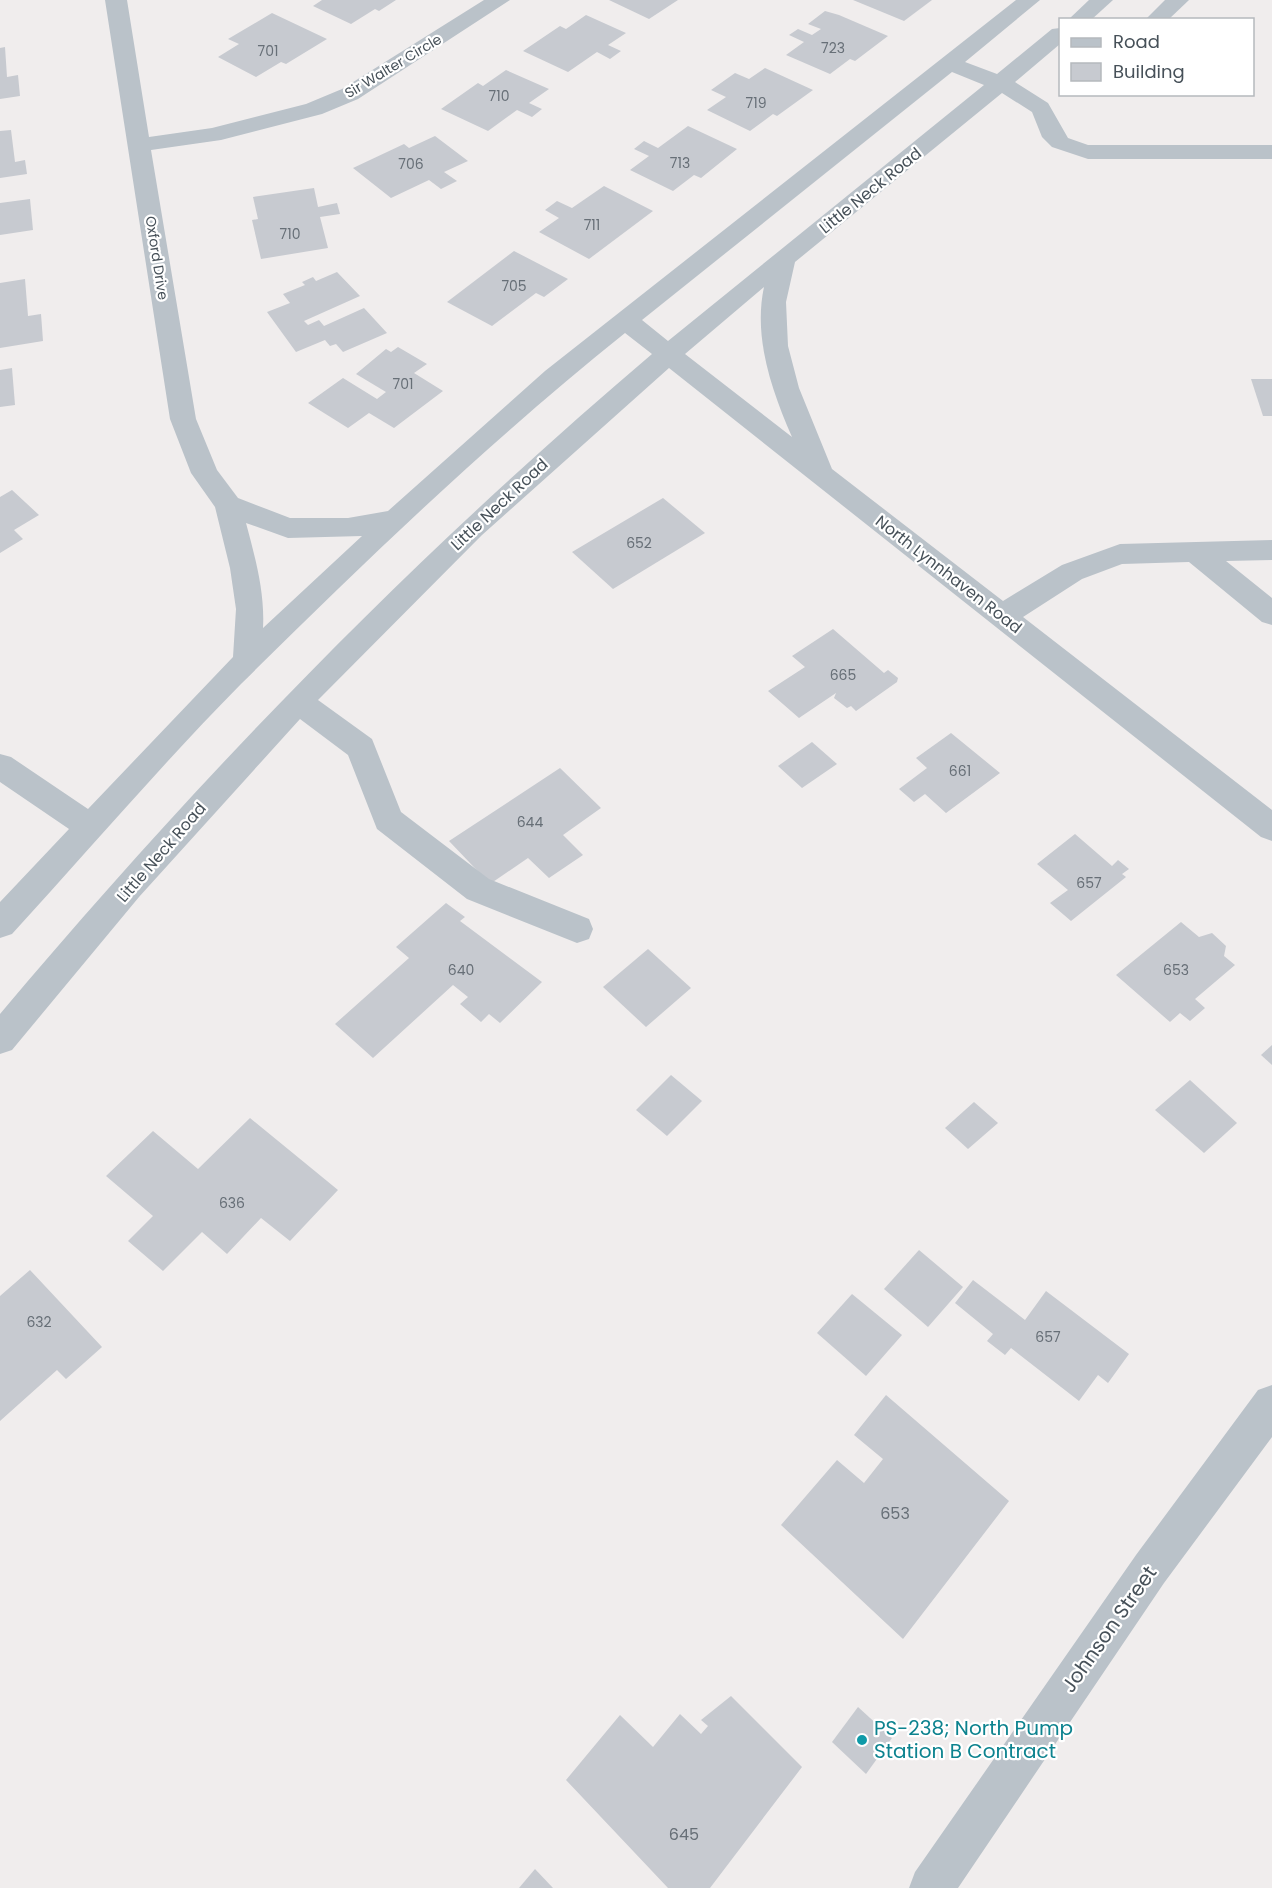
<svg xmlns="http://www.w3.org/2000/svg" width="1272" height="1888" font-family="Poppins,sans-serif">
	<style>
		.building { fill: #c7cad0 }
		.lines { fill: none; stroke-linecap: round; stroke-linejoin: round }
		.minor { fill: #bac2c9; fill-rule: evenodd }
		.culture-dot { fill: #0f9aa8; stroke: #fff; stroke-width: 2 }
		.labels { text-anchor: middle; stroke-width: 4.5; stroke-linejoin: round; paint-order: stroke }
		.number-label { font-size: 14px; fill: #676f77 }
		.far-street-label { font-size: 14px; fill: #475159; stroke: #fff }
		.street-label { font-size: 16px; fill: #475159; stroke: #fff }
		.near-number-label { font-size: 16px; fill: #676f77 }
		.near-street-label { font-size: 20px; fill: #475159; stroke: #fff }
		.near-culture-label { font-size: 20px; fill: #0d838f; stroke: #fff; text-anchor: start }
	</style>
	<rect width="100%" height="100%" fill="#f0eded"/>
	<g class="building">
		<path d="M 322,0 L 396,0 L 379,11 L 375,9 L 351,24 L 313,6 Z"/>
		<path d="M 609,0 L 678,0 L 649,19 Z"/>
		<path d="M 853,0 L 932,0 L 904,21 Z"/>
		<path d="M 825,11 L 839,15 L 888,36 L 855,61 L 850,59 L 830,74 L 786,55 L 804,42 L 789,35 L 798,29 L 812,35 L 821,29 L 808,24 Z"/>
		<path d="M 272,13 L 327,39 L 286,64 L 281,62 L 256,77 L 218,57 L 239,44 L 228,39 Z"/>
		<path d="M 586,15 L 626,33 L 608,45 L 621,51 L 610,59 L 597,52 L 568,72 L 523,51 L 560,26 L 566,29 Z"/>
		<path d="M 5,47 L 7,77 L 18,75 L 20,96 L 0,99 L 0,48 Z"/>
		<path d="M 765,68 L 813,90 L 777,116 L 773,114 L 750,131 L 707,110 L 726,97 L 711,90 L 735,73 L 749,79 Z"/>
		<path d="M 506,70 L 549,89 L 529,103 L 542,109 L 532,117 L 517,110 L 488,131 L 441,109 L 478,83 L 483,86 Z"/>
		<path d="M 688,126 L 737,149 L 701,178 L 694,175 L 673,191 L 630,170 L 649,156 L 634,149 L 644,141 L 658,148 Z"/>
		<path d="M 11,130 L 15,162 L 25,160 L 27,174 L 0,178 L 0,131 Z"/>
		<path d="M 435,136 L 468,161 L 444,172 L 457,181 L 441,189 L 429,180 L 391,198 L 353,168 L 404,144 L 409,148 Z"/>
		<path d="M 604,186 L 653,211 L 589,259 L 539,232 L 559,218 L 545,210 L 557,201 L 572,208 Z"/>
		<path d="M 314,188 L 318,207 L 337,203 L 340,214 L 320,217 L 328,248 L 261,259 L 252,220 L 258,219 L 253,197 Z"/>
		<path d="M 30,199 L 33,230 L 0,235 L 0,203 Z"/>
		<path d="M 514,251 L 568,279 L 544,297 L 536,293 L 492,326 L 447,302 Z"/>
		<path d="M 337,272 L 360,296 L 304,321 L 308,325 L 319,320 L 324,326 L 364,308 L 387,333 L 343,352 L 336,344 L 330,346 L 325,340 L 296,352 L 267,312 L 290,303 L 283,294 L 305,285 L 302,282 L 313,277 L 316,281 Z"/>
		<path d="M 25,279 L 28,316 L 41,314 L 43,341 L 0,348 L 0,283 Z"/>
		<path d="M 398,347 L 427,364 L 414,373 L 443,391 L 394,428 L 369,413 L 348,428 L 308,403 L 343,378 L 377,399 L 386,392 L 356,374 L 386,349 L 391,352 Z"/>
		<path d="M 12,368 L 15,405 L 0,407 L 0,370 Z"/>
		<path d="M 1251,379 L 1272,379 L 1272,416 L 1263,416 Z"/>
		<path d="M 12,490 L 39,515 L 14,530 L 23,539 L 0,553 L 0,497 Z"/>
		<path d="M 663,498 L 705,533 L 613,589 L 572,552 Z"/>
		<path d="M 833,629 L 884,673 L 888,670 L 898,678 L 897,682 L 856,711 L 851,706 L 847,708 L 834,698 L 836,693 L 799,718 L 768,691 L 805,667 L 792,656 Z"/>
		<path d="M 951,733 L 1000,773 L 946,813 L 925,794 L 914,802 L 899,789 L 927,768 L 916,758 Z"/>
		<path d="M 812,742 L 837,764 L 802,788 L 778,766 Z"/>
		<path d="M 560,768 L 601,808 L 563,835 L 583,855 L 549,878 L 528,858 L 490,884 L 449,841 Z"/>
		<path d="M 1075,834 L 1112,866 L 1118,860 L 1129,869 L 1122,874 L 1126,877 L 1071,921 L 1050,903 L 1068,890 L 1037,864 Z"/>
		<path d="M 446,903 L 465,917 L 460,921 L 542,982 L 500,1023 L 489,1014 L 481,1022 L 460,1004 L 468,997 L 453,985 L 373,1058 L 335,1024 L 409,958 L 396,947 Z"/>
		<path d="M 1181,922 L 1199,937 L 1212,933 L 1226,946 L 1224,956 L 1235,965 L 1195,999 L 1205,1008 L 1190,1021 L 1180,1013 L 1170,1022 L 1116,975 Z"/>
		<path d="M 648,949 L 691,988 L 646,1027 L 603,987 Z"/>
		<path d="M 1272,1045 L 1272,1065 L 1261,1055 Z"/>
		<path d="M 671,1075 L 702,1101 L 667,1136 L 636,1110 Z"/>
		<path d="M 1190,1080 L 1237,1123 L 1204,1153 L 1155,1110 Z"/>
		<path d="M 974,1102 L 998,1123 L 968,1149 L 945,1128 Z"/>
		<path d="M 250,1118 L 338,1190 L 290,1241 L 261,1218 L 227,1254 L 202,1232 L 163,1271 L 128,1241 L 153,1216 L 106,1176 L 153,1131 L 198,1169 Z"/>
		<path d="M 919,1250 L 963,1287 L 928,1327 L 884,1289 Z"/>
		<path d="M 30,1270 L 102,1347 L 66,1379 L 57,1370 L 0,1421 L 0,1296 Z"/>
		<path d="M 973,1280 L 1025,1320 L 1046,1291 L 1129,1354 L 1108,1383 L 1098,1375 L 1079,1401 L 1011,1348 L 1005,1355 L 987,1341 L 993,1334 L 955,1303 Z"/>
		<path d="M 852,1294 L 902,1335 L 866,1376 L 817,1333 Z"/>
		<path d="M 886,1395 L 1009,1501 L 903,1639 L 781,1525 L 837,1460 L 864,1483 L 883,1459 L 854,1435 Z"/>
		<path d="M 731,1696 L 802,1767 L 710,1888 L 668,1888 L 566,1780 L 620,1715 L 653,1747 L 680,1714 L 701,1734 L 708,1726 L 701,1720 Z"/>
		<path d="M 858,1707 L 892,1738 L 866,1774 L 832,1742 Z"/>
		<path d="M 535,1869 L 553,1888 L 519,1888 Z"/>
	</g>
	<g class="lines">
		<g class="minor">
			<path d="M 105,0 L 127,0 L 149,137 L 212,128 L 306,104 L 342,89 L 484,0 L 510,0 L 358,99 L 322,114 L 221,140 L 151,150 L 196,419 L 217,470 L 238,498 L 290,518 L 348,518 L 388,511 L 545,371 L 1016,0 L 1040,0 L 965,62 L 997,74 L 1052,29 L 1060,28 L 1060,44 L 1015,82 L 1048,103 L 1068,138 L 1088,145 L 1272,145 L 1272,159 L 1088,159 L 1052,147 L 1042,137 L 1032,112 L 1002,93 L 795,262 L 786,302 L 788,346 L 799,388 L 832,469 L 1003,601 L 1062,565 L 1120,544 L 1272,540 L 1272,560 L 1226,561 L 1272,598 L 1272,625 L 1262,622 L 1189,562 L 1122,564 L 1082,579 L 1023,617 L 1272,810 L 1272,841 L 1261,837 L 669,368 L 482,535 L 318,700 L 372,739 L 401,812 L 489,879 L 589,919 L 593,929 L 589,939 L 577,943 L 467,899 L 377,829 L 348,755 L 300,719 L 139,897 L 12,1050 L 0,1054 L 0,1014 C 202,774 413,557 652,354 L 625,333 C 490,441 364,562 241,684 C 162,764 88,851 12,934 L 0,938 L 0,902 L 69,829 L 0,782 L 0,754 L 11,757 L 88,809 L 233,657 L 236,609 L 230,568 L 215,507 L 191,473 L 170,419 ZM 952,72 L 984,85 L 668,341 L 642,320 ZM 764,287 C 753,338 772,391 792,437 L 685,354 ZM 246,523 L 288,538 L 362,536 L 263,628 C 265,592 255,557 246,523 Z"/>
			<path d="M 1089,0 L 1113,0 L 1091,20 L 1068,20 Z"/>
			<path d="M 1165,0 L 1189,0 L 1168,20 L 1145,20 Z"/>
			<path d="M 1272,1385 L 1272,1437 L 1164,1583 L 958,1888 L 909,1888 L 915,1872 L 1136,1555 L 1258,1390 Z"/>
		</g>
	</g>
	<circle class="culture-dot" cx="862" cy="1740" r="6"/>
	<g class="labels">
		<g class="number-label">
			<text x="833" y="53">723</text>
			<text x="268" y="56">701</text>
			<text x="499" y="101">710</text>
			<text x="756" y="108">719</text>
			<text x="680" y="168">713</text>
			<text x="411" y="169">706</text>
			<text x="592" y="230">711</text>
			<text x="290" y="239">710</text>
			<text x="514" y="291">705</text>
			<text x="403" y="389">701</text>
			<text x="639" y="548">652</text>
			<text x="843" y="680">665</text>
			<text x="960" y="776">661</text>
			<text x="530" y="827">644</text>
			<text x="1089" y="888">657</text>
			<text x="461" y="975">640</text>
			<text x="1176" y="975">653</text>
			<text x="232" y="1208">636</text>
			<text x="39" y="1327">632</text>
			<text x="1048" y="1342">657</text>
		</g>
		<g class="far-street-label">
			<text transform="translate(393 66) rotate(-31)" y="5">Sir Walter Circle</text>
			<text transform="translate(157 258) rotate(81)" y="5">Oxford Drive</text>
		</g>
		<g class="street-label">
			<text transform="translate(870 190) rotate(-39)" y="6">Little Neck Road</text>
			<text transform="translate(499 504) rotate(-43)" y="6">Little Neck Road</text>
			<text transform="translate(949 574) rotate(38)" y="6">North Lynnhaven Road</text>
			<text transform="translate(161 852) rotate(-49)" y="6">Little Neck Road</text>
		</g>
		<g class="near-number-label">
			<text x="895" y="1519">653</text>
			<text x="684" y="1840">645</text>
		</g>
		<g class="near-street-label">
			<text transform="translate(1109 1629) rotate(-55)" y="7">Johnson Street</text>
		</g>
		<g class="near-culture-label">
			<text x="874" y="1735">PS-238; North Pump<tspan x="874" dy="23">Station B Contract</tspan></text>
		</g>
	</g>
	<rect x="1059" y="18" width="195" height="78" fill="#ffffff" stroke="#b5b9bd" stroke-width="1.5"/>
	<rect x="1071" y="38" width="30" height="9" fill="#bac2c9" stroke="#b5b9bd" stroke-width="1.5"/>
	<text x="1113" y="48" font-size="18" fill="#475159">Road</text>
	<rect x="1071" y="63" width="30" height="18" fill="#c7cad0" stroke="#b5b9bd" stroke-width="1.5"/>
	<text x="1113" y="78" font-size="18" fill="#475159">Building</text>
</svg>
